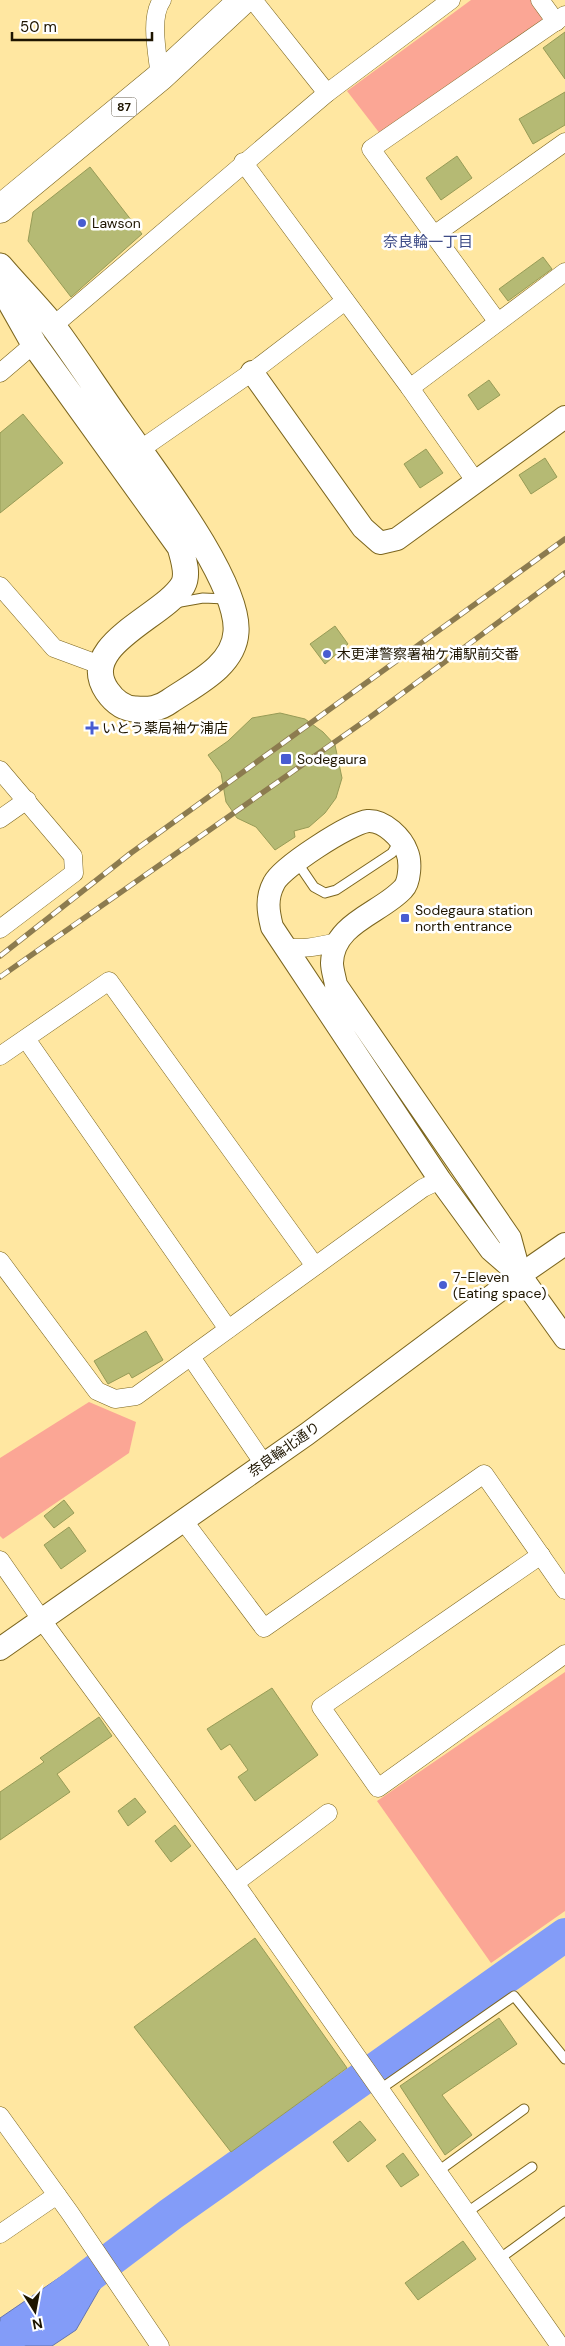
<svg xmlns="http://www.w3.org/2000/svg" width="565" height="2346" font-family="'DM Sans','Noto Sans JP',sans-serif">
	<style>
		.green { fill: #fba695 }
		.water { fill: #839cf8; stroke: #6574ae }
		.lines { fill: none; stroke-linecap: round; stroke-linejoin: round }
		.river { stroke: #839cf8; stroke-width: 34 }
		.building { fill: #b5ba74; stroke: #979b56 }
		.service-casing { stroke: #7b651e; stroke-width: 11 }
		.minor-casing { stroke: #7b651e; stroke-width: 19 }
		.tertiary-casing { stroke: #7b651e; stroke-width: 24 }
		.secondary-casing { stroke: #7b651e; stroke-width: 27 }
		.primary-casing { stroke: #7b651e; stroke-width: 29 }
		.service { stroke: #fff; stroke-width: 9 }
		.minor { stroke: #fff; stroke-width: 18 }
		.tertiary { stroke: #fff; stroke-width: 22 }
		.secondary { stroke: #fff; stroke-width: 25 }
		.primary { stroke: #fff; stroke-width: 28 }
		.rail-casing { stroke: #8c7b4f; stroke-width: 5.5 }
		.rail { stroke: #fff; stroke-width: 4; stroke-dasharray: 11; stroke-linecap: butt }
		.poi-dot { fill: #485cd1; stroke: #fff; stroke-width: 2 }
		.labels { text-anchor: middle; stroke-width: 5; stroke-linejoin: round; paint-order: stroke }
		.shield { fill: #fff; stroke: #625b4c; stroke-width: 1 }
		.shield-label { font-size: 12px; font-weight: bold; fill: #1e1500 }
		.poi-label { font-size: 14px; fill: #1e1500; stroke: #fff; text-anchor: start }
		.street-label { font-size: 14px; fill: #1e1500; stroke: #fff }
		.neighbourhood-label { font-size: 15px; fill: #3d4b86; stroke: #fff }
	</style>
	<rect width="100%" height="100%" fill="#ffe7a1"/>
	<g class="green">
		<path d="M 471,0 L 534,0 L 543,13 L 542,21 L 381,135 L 347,91 Z"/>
		<path d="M 89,1402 L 136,1422 L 129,1453 L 3,1539 L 0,1536 L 0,1458 Z"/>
		<path d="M 565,1672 L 565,1911 L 491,1963 L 377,1801 Z"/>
	</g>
	<path class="water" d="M 85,2260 L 103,2283 L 76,2330 L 52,2346 L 0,2346 L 0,2318 Z"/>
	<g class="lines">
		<path class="river" d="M 0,2343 L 171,2214 L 565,1935"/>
	</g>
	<g class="building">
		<path d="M 565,32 L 565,79 L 543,48 Z"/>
		<path d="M 565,92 L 565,125 L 533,144 L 519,119 Z"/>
		<path d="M 457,156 L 472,178 L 441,200 L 426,178 Z"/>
		<path d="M 90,167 L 142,234 L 71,297 L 28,241 L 33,212 Z"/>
		<path d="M 543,257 L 552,269 L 508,301 L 499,289 Z"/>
		<path d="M 489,380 L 500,395 L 478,410 L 468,395 Z"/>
		<path d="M 23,414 L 63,463 L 0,513 L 0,433 Z"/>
		<path d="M 426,449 L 443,473 L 420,488 L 404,464 Z"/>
		<path d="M 545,458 L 557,477 L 531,494 L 519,475 Z"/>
		<path d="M 335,626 L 348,644 L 325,664 L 310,644 Z"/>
		<path d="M 280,713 L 305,719 L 323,732 L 335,745 L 342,778 L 336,798 L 325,813 L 309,827 L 294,831 L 295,837 L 275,850 L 256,827 L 237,818 L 226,802 L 221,773 L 208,755 L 228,741 L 252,718 Z"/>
		<path d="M 146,1331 L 163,1360 L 132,1378 L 129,1373 L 108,1384 L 94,1361 Z"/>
		<path d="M 64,1500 L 74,1513 L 54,1528 L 44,1516 Z"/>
		<path d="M 69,1527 L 86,1551 L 61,1569 L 44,1545 Z"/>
		<path d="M 272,1688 L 318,1755 L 255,1801 L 238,1777 L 248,1770 L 230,1744 L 221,1750 L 207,1729 Z"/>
		<path d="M 99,1717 L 112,1736 L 57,1774 L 70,1792 L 0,1840 L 0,1792 L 44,1762 L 40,1758 Z"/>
		<path d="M 135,1798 L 146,1812 L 128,1826 L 118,1811 Z"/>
		<path d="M 175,1825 L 191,1846 L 171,1862 L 155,1841 Z"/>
		<path d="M 255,1938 L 347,2068 L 231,2152 L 134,2027 Z"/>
		<path d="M 499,2018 L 517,2044 L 442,2095 L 472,2135 L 445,2155 L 400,2086 Z"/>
		<path d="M 360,2121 L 376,2140 L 348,2162 L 333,2142 Z"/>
		<path d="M 403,2153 L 419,2175 L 401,2187 L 386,2166 Z"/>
		<path d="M 463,2241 L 476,2259 L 418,2300 L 405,2283 Z"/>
	</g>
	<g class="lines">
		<defs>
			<g id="service">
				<path d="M 175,603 L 203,598 L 226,599"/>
				<path d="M 297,862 L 314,887 L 325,893 L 336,890 L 392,853 L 399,841"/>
				<path d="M 379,2090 L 514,1996 L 565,2059"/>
				<path d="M 437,2172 L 524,2109"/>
				<path d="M 466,2213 L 532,2167"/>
				<path d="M 499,2259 L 565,2211"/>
			</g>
			<g id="minor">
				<path d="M 253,0 L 327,93"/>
				<path d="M 540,0 L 556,22"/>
				<path d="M 160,77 C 158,56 149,18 162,0"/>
				<path d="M 243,162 L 410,388 L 476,482"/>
				<path d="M 434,235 L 565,142"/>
				<path d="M 497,321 L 371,149 L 565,15"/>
				<path d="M 53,326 L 327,93 L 451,0"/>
				<path d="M 0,373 L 34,344"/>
				<path d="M 410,388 L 565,272"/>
				<path d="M 131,456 L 252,372 L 345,301"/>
				<path d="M 0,586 L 54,648 L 100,665"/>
				<path d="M 0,770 L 73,856 L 74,873 L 0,929"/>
				<path d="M 0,819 L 27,800"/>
				<path d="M 284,947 C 303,950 319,946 338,942"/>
				<path d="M 26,1039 L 228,1329"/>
				<path d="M 0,1056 L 109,981 L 315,1266"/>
				<path d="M 0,1261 L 97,1391 L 115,1399 L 136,1396 L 423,1188 L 440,1180"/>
				<path d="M 191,1357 L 264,1464"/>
				<path d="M 183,1520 L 264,1628 L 484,1474 L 565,1590"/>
				<path d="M 541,1555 L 321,1707 L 378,1788 L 565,1654"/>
				<path d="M 0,1560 L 41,1619 L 235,1883 L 560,2346"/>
				<path d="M 235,1883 L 328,1813"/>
				<path d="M 0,2116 L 70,2213 L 160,2346"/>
				<path d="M 0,2234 L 57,2195"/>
			</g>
			<g id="tertiary">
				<path d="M 252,372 L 363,528 L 380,543 L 397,539 L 565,417"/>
				<path d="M 520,1275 L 510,1238 L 336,985 C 335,978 332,970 332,963 C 333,923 381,913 403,889 C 410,882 411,861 407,852 C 402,838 384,820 368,821 C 350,823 282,867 274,883 C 266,898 268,911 272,927 L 440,1180 L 491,1250 L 520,1275 L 565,1338"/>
				<path d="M 0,1649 L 307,1434 L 520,1275 L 565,1244"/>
			</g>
			<path id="secondary" d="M 0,266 C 17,286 36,305 53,326 C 76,357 97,390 119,421 C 150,466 240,581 236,632 C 234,666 195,684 170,701 C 159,709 149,710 136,709 C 123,709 114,701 107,691 C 76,645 164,617 183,585 C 189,574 183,558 180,547 L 34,344 L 0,284"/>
			<path id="primary" d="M 0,209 L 160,77 L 243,0"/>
		</defs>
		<use href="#service" class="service-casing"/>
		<use href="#minor" class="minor-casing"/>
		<use href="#tertiary" class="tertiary-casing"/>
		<use href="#secondary" class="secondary-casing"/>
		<use href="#primary" class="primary-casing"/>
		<use href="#service" class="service"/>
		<use href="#minor" class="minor"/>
		<use href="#tertiary" class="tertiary"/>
		<use href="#secondary" class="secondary"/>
		<use href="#primary" class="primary"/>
		<defs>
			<g id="rail">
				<path d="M 0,956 L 131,853 L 565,539"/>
				<path d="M 0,977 L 369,718 L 565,573"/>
			</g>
		</defs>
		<use href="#rail" class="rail-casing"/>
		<use href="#rail" class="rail"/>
	</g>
	<g class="poi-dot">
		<circle cx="82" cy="223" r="5"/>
		<circle cx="327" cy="654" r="5"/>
		<path d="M89.5 720.5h5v5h5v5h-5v5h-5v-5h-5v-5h5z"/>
		<rect x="280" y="753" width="12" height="12" rx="2.5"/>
		<rect x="400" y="913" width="10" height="10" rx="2.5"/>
		<circle cx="443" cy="1285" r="5"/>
	</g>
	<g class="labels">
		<rect class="shield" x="111.5" y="97.5" width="25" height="19" rx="4"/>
		<g class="shield-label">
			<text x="124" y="111">87</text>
		</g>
		<g class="poi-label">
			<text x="92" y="228">Lawson</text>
			<text x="337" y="659">木更津警察署袖ケ浦駅前交番</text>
			<text x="102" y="733">いとう薬局袖ケ浦店</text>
			<text x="297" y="764">Sodegaura</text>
			<text x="415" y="915">Sodegaura station<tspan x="415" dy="16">north entrance</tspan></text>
			<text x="453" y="1282">7-Eleven<tspan x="453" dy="16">(Eating space)</tspan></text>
		</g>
		<g class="street-label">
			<text transform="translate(284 1449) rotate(-35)" y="5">奈良輪北通り</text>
		</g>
		<g class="neighbourhood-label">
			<text x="428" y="247">奈良輪一丁目</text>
		</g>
	</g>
	<g transform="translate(35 2311) rotate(169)" stroke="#ffffff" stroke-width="4" paint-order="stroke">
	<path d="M0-4L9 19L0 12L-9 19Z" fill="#1e1500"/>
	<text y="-8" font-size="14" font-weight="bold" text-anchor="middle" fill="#1e1500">N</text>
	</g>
	<path d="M12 32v8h140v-8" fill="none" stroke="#1e1500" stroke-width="2.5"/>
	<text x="20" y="32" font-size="15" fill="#1e1500" stroke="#ffffff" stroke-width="4" paint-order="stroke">50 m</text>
</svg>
